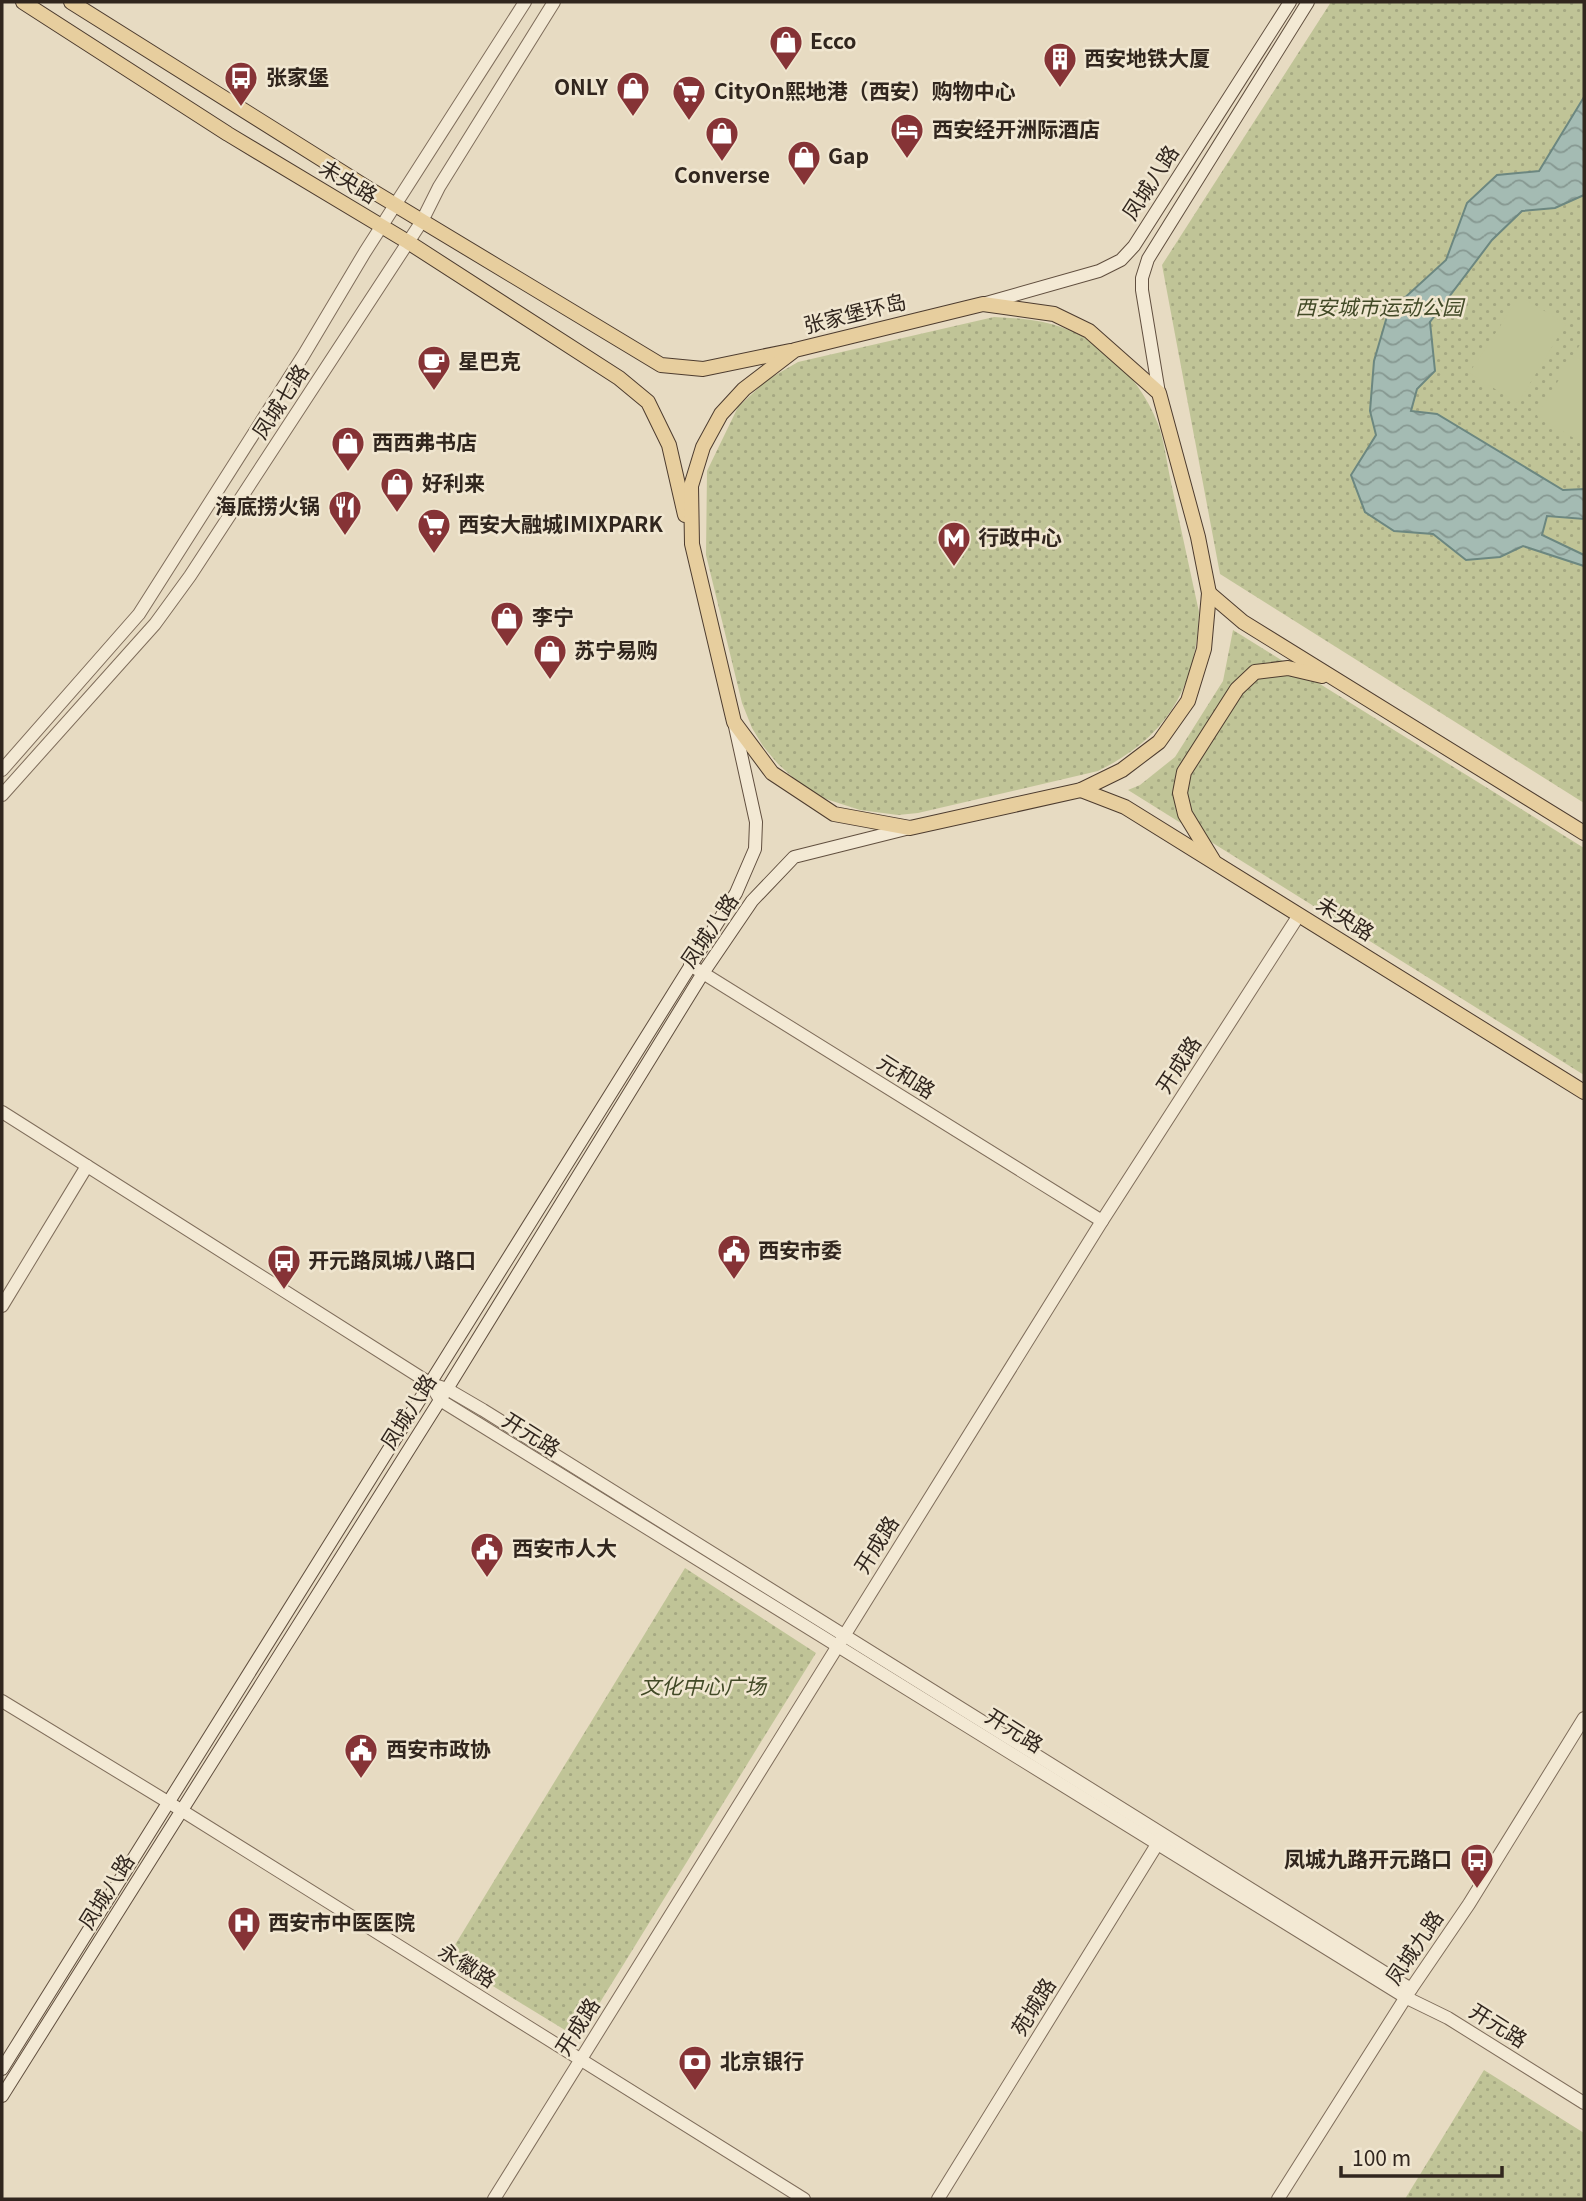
<svg xmlns="http://www.w3.org/2000/svg" width="1586" height="2201" font-family="Georgia,'Noto Sans SC',serif">
	<style>
		.park { fill: url(#park-dots) }
		.pitch { fill: #c0c497 }
		.water { fill: url(#water-waves); stroke: #6c8780; stroke-width: 2 }
		.lines { fill: none; stroke-linecap: round; stroke-linejoin: round }
		.tertiary-casing { stroke: #7f6d5b; stroke-width: 14 }
		.secondary-casing { stroke: #614f3f; stroke-width: 14 }
		.primary-casing { stroke: #4d3c2f; stroke-width: 16 }
		.tertiary { stroke: #f3e9d4; stroke-width: 12 }
		.secondary { stroke: #f3e9d4; stroke-width: 12 }
		.primary { stroke: #e7ce9e; stroke-width: 14 }
		.labels { text-anchor: middle; stroke-width: 5; stroke-linejoin: round; paint-order: stroke }
		.poi-label { font-size: 21px; font-weight: bold; fill: #31261e; stroke: #f0e6d0; text-anchor: start }
		.street-label { font-size: 21px; fill: #31261e; stroke: #f0e6d0 }
		.park-label { font-size: 21px; font-style: italic; fill: #424a27; stroke: #f0e6d0 }
	</style>
	<defs>
		<pattern id="park-dots" width="8" height="8" patternUnits="userSpaceOnUse" patternTransform="scale(1.75)"><rect width="8" height="8" fill="#c0c497"/><path d="M2 2h.1M6 6h.1" fill="none" stroke="#a5a882" stroke-width="1.8" stroke-linecap="round"/></pattern>
		<pattern id="water-waves" width="16" height="10" patternUnits="userSpaceOnUse" patternTransform="scale(1.75)"><rect width="16" height="10" fill="#a4bbb3"/><path d="M0 5q4-4 8 0t8 0" fill="none" stroke="#869891"/></pattern>
	</defs>
	<rect width="100%" height="100%" fill="#e7dbc2"/>
	<g class="park">
		<path d="M 1331,2 L 1584,2 L 1584,803 L 1220,574 L 1162,265 Z"/>
		<path d="M 994,317 C 1006,318 1019,318 1031,320 C 1089,327 1137,370 1158,424 C 1165,443 1167,466 1172,487 C 1181,529 1190,570 1199,612 C 1197,687 1166,738 1098,771 L 918,813 L 898,815 L 860,810 L 823,798 L 797,781 L 778,764 L 763,746 L 752,728 L 742,703 L 706,555 L 707,471 L 738,407 L 767,380 L 798,362 Z"/>
		<path d="M 1233,630 L 1584,848 L 1584,1075 L 1128,790 L 1140,785 L 1175,757 L 1223,681 Z"/>
		<path d="M 685,1568 L 816,1653 L 578,2038 L 447,1958 Z"/>
		<path d="M 1484,2070 L 1584,2133 L 1584,2199 L 1405,2199 Z"/>
	</g>
	<g class="pitch">
		<path d="M 1520,296 L 1566,324 L 1518,403 L 1469,373 Z"/>
		<path d="M 1581,343 L 1584,345 L 1584,439 L 1582,443 L 1537,416 Z"/>
	</g>
	<path class="water" d="M 1584,97 L 1584,195 L 1555,208 L 1522,211 L 1492,240 L 1430,322 L 1435,371 L 1417,389 L 1411,411 L 1437,414 L 1563,490 L 1584,489 L 1584,519 L 1547,516 L 1542,535 L 1584,555 L 1584,566 L 1523,546 L 1500,557 L 1466,560 L 1433,534 L 1394,531 L 1365,512 L 1351,475 L 1376,435 L 1370,411 L 1374,361 L 1388,313 L 1446,260 L 1467,203 L 1497,175 L 1539,171 Z"/>
	<g class="lines">
		<defs>
			<g id="tertiary">
				<path d="M 2,770 L 139,614 L 303,356 L 365,252 L 525,2"/>
				<path d="M 2,795 L 155,624 L 190,576 L 422,221 L 439,187 L 554,2"/>
				<path d="M 690,965 L 1102,1221"/>
				<path d="M 2,1112 L 431,1384 L 447,1389 L 483,1410 L 1411,1989"/>
				<path d="M 2,1306 L 87,1166"/>
				<path d="M 436,1393 L 440,1400 L 1405,1997 L 1448,2018 L 1584,2103"/>
				<path d="M 2,1701 L 181,1810 L 804,2199"/>
				<path d="M 494,2199 L 1102,1221 L 1299,915"/>
				<path d="M 938,2199 L 1161,1838"/>
				<path d="M 1278,2199 L 1411,1989 L 1469,1904 L 1584,1718"/>
			</g>
			<g id="secondary">
				<path d="M 986,303 L 1099,271 L 1121,260 L 1134,246 L 1290,2"/>
				<path d="M 1159,393 L 1142,290 L 1142,278 L 1148,259 L 1308,2"/>
				<path d="M 2,2069 L 736,893 L 755,849 L 756,822 L 734,722"/>
				<path d="M 2,2096 L 447,1389 L 703,973 L 752,901 L 794,857 L 910,828"/>
			</g>
			<g id="primary">
				<path d="M 23,2 L 228,134 L 408,242 L 619,378 L 648,402 L 669,445 L 685,515"/>
				<path d="M 71,2 L 369,189 L 661,365 L 703,369 L 790,351"/>
				<path d="M 983,304 L 1054,314 L 1089,331 L 1159,393 L 1198,537 L 1209,593 L 1204,649 L 1188,701 L 1159,742 L 1122,770 L 1081,790 L 910,828 L 834,814 L 772,773 L 734,722 L 692,544 L 691,486 L 703,447 L 721,414 L 744,389 L 795,350 Z"/>
				<path d="M 1209,593 L 1243,622 L 1584,833"/>
				<path d="M 1081,790 L 1125,807 L 1584,1092"/>
				<path d="M 1213,860 L 1185,814 L 1180,793 L 1184,772 L 1237,689 L 1255,672 L 1288,668 L 1322,676"/>
			</g>
		</defs>
		<use href="#tertiary" class="tertiary-casing"/>
		<use href="#secondary" class="secondary-casing"/>
		<use href="#primary" class="primary-casing"/>
		<use href="#tertiary" class="tertiary"/>
		<use href="#secondary" class="secondary"/>
		<use href="#primary" class="primary"/>
	</g>
	<defs>
		<symbol id="shop-pin" viewBox="-11 -11 22 30"><path d="M0 17L-7.5 6A9.5 9.5 0 1 1 7.5 6Z" fill="#863336" stroke="#f0e6d0"/><path d="M-5-2.5h2.3a2.7 3.5 0 0 1 5.4 0H5L5.5 6h-11ZM-1.5-2.5h3a1.5 2.3 0 0 0-3 0Z" fill="#fff"/></symbol>
		<symbol id="building-pin" viewBox="-11 -11 22 30"><path d="M0 17L-7.5 6A9.5 9.5 0 1 1 7.5 6Z" fill="#863336" stroke="#f0e6d0"/><path d="M-4-6H4V6H1V3H-1V6H-4ZM-2.5-4.3h1.7v1.8h-1.7ZM.8-4.3h1.7v1.8H.8ZM-2.5-1h1.7V.8h-1.7ZM.8-1h1.7V.8H.8Z" fill="#fff"/></symbol>
		<symbol id="bus-pin" viewBox="-11 -11 22 30"><path d="M0 17L-7.5 6A9.5 9.5 0 1 1 7.5 6Z" fill="#863336" stroke="#f0e6d0"/><path d="M-5-6H5V4H4V6H2V4H-2V6H-4V4H-5ZM-3.5-4V0h7V-4ZM-3.5 1.2v1.5H-2V1.2ZM2 1.2v1.5H3.5V1.2Z" fill="#fff"/></symbol>
		<symbol id="supermarket-pin" viewBox="-11 -11 22 30"><path d="M0 17L-7.5 6A9.5 9.5 0 1 1 7.5 6Z" fill="#863336" stroke="#f0e6d0"/><path d="M-6-5.5h2.5l.6 2H6L4.5 2H-2.5L-4.4-4H-6ZM-1.5 3.2a1.3 1.3 0 1 0 .1 0ZM3 3.2a1.3 1.3 0 1 0 .1 0Z" fill="#fff"/></symbol>
		<symbol id="hotel-pin" viewBox="-11 -11 22 30"><path d="M0 17L-7.5 6A9.5 9.5 0 1 1 7.5 6Z" fill="#863336" stroke="#f0e6d0"/><path d="M-6-4.5h1.5V1H6V5H4.5V3h-9V5H-6ZM-4 0a1.8 1.8 0 1 1 3.6 0ZM.5 0V-2.5h3Q6-2.5 6 0Z" fill="#fff"/></symbol>
		<symbol id="cafe-pin" viewBox="-11 -11 22 30"><path d="M0 17L-7.5 6A9.5 9.5 0 1 1 7.5 6Z" fill="#863336" stroke="#f0e6d0"/><path d="M-5.5-4.5H6V0H3Q3 3.5 0 3.5H-2.5Q-5.5 3.5-5.5 0ZM3-3.2v2h1.7v-2ZM-6 4.5H4V6H-6Z" fill="#fff"/></symbol>
		<symbol id="restaurant-pin" viewBox="-11 -11 22 30"><path d="M0 17L-7.5 6A9.5 9.5 0 1 1 7.5 6Z" fill="#863336" stroke="#f0e6d0"/><path d="M-5-6h1v4h1v-4h1v4h1v-4h1v5L-1.5 .5V6h-2V.5L-5-1ZM5-6V6H3V1.5H1.5Q1.5-4 5-6Z" fill="#fff"/></symbol>
		<symbol id="metro-pin" viewBox="-11 -11 22 30"><path d="M0 17L-7.5 6A9.5 9.5 0 1 1 7.5 6Z" fill="#863336" stroke="#f0e6d0"/><path d="M-5.5 5V-5H-3L0 0L3-5H5.5V5H3V-.5L0 4L-3-.5V5Z" fill="#fff"/></symbol>
		<symbol id="civic-pin" viewBox="-11 -11 22 30"><path d="M0 17L-7.5 6A9.5 9.5 0 1 1 7.5 6Z" fill="#863336" stroke="#f0e6d0"/><path d="M-.6-6.5H3V-4.5H.6V-3L4-1V1h2V6H-6V1h2V-1L-.6-3ZM-1.2 2.5V6h2.4V2.5Z" fill="#fff"/></symbol>
		<symbol id="hospital-pin" viewBox="-11 -11 22 30"><path d="M0 17L-7.5 6A9.5 9.5 0 1 1 7.5 6Z" fill="#863336" stroke="#f0e6d0"/><path d="M-5-5h3v3.5h4V-5h3V5h-3V1.5h-4V5h-3Z" fill="#fff"/></symbol>
		<symbol id="bank-pin" viewBox="-11 -11 22 30"><path d="M0 17L-7.5 6A9.5 9.5 0 1 1 7.5 6Z" fill="#863336" stroke="#f0e6d0"/><path d="M-6-4H6V4H-6ZM0-2.3a2.3 2.3 0 1 0 0 4.6a2.3 2.3 0 1 0 0-4.6Z" fill="#fff"/></symbol>
	</defs>
	<g fill-rule="evenodd">
		<use href="#shop-pin" x="767" y="23" width="38" height="52"/>
		<use href="#building-pin" x="1041" y="40" width="38" height="52"/>
		<use href="#bus-pin" x="222" y="59" width="38" height="52"/>
		<use href="#shop-pin" x="614" y="69" width="38" height="52"/>
		<use href="#supermarket-pin" x="670" y="73" width="38" height="52"/>
		<use href="#hotel-pin" x="888" y="111" width="38" height="52"/>
		<use href="#shop-pin" x="703" y="114" width="38" height="52"/>
		<use href="#shop-pin" x="785" y="138" width="38" height="52"/>
		<use href="#cafe-pin" x="415" y="343" width="38" height="52"/>
		<use href="#shop-pin" x="329" y="424" width="38" height="52"/>
		<use href="#shop-pin" x="378" y="465" width="38" height="52"/>
		<use href="#restaurant-pin" x="326" y="488" width="38" height="52"/>
		<use href="#supermarket-pin" x="415" y="506" width="38" height="52"/>
		<use href="#metro-pin" x="935" y="519" width="38" height="52"/>
		<use href="#shop-pin" x="488" y="599" width="38" height="52"/>
		<use href="#shop-pin" x="531" y="632" width="38" height="52"/>
		<use href="#civic-pin" x="715" y="1232" width="38" height="52"/>
		<use href="#bus-pin" x="265" y="1242" width="38" height="52"/>
		<use href="#civic-pin" x="468" y="1530" width="38" height="52"/>
		<use href="#civic-pin" x="342" y="1731" width="38" height="52"/>
		<use href="#bus-pin" x="1458" y="1841" width="38" height="52"/>
		<use href="#hospital-pin" x="225" y="1904" width="38" height="52"/>
		<use href="#bank-pin" x="676" y="2043" width="38" height="52"/>
	</g>
	<g class="labels">
		<g class="poi-label">
			<text x="810" y="49">Ecco</text>
			<text x="1084" y="66">西安地铁大厦</text>
			<text x="266" y="85">张家堡</text>
			<text x="608" y="95" text-anchor="end">ONLY</text>
			<text x="714" y="99">CityOn熙地港（西安）购物中心</text>
			<text x="932" y="137">西安经开洲际酒店</text>
			<text x="828" y="164">Gap</text>
			<text x="722" y="183" text-anchor="middle">Converse</text>
			<text x="458" y="369">星巴克</text>
			<text x="372" y="450">西西弗书店</text>
			<text x="422" y="491">好利来</text>
			<text x="320" y="514" text-anchor="end">海底捞火锅</text>
			<text x="458" y="532">西安大融城IMIXPARK</text>
			<text x="978" y="545">行政中心</text>
			<text x="532" y="625">李宁</text>
			<text x="574" y="658">苏宁易购</text>
			<text x="758" y="1258">西安市委</text>
			<text x="308" y="1268">开元路凤城八路口</text>
			<text x="512" y="1556">西安市人大</text>
			<text x="386" y="1757">西安市政协</text>
			<text x="1452" y="1867" text-anchor="end">凤城九路开元路口</text>
			<text x="268" y="1930">西安市中医医院</text>
			<text x="720" y="2069">北京银行</text>
		</g>
		<g class="street-label">
			<text transform="translate(348 182) rotate(31)" y="7">未央路</text>
			<text transform="translate(1151 183) rotate(-57)" y="7">凤城八路</text>
			<text transform="translate(855 314) rotate(-14)" y="7">张家堡环岛</text>
			<text transform="translate(281 402) rotate(-57)" y="7">凤城七路</text>
			<text transform="translate(1345 919) rotate(32)" y="7">未央路</text>
			<text transform="translate(710 931) rotate(-56)" y="7">凤城八路</text>
			<text transform="translate(1179 1065) rotate(-57)" y="7">开成路</text>
			<text transform="translate(906 1077) rotate(32)" y="7">元和路</text>
			<text transform="translate(409 1412) rotate(-58)" y="7">凤城八路</text>
			<text transform="translate(531 1435) rotate(32)" y="7">开元路</text>
			<text transform="translate(877 1545) rotate(-58)" y="7">开成路</text>
			<text transform="translate(1014 1731) rotate(32)" y="7">开元路</text>
			<text transform="translate(107 1892) rotate(-58)" y="7">凤城八路</text>
			<text transform="translate(1415 1948) rotate(-56)" y="7">凤城九路</text>
			<text transform="translate(467 1966) rotate(32)" y="7">永徽路</text>
			<text transform="translate(1034 2007) rotate(-58)" y="7">苑城路</text>
			<text transform="translate(1498 2026) rotate(32)" y="7">开元路</text>
			<text transform="translate(578 2027) rotate(-58)" y="7">开成路</text>
		</g>
		<g class="park-label">
			<text x="1379" y="315">西安城市运动公园</text>
			<text x="703" y="1694">文化中心广场</text>
		</g>
	</g>
	<rect width="1586" height="2201" fill="none" stroke="#31261e" stroke-width="7"/>
	<path d="M1341 2166v10h161v-10" fill="none" stroke="#31261e" stroke-width="3.5"/>
	<text x="1352" y="2166" font-size="21" fill="#31261e" stroke="#f0e6d0" stroke-width="5" paint-order="stroke">100 m</text>
</svg>
